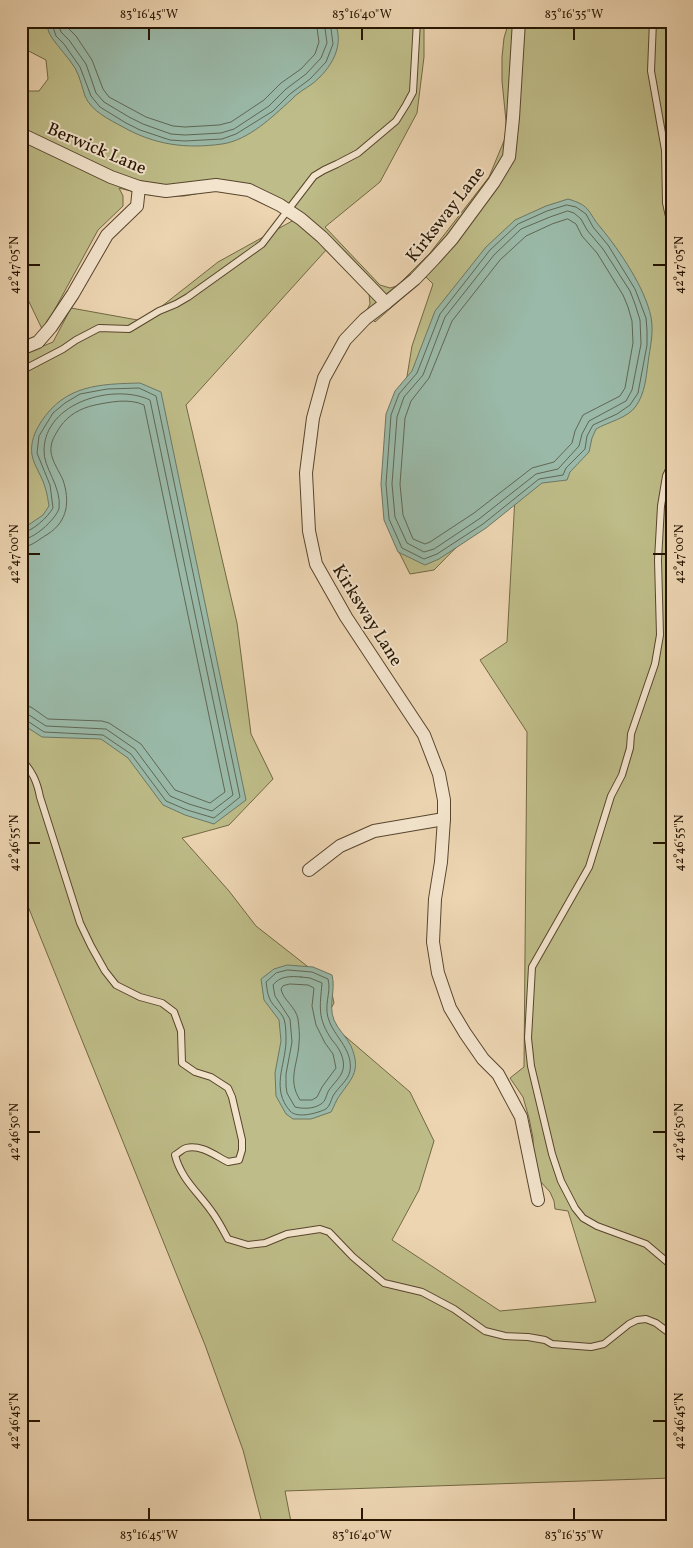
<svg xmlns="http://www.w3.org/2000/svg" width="693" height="1548" font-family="Vollkorn,serif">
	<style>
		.green { fill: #bebc88; stroke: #726844; fill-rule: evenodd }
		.water { fill: #9ab9a8; stroke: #6c7765 }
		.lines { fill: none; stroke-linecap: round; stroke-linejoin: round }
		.shore { stroke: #606754; stroke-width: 1 }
		.lane-casing { stroke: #58452d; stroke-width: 8 }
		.street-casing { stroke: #58452d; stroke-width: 14 }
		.lane { stroke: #f3e4cd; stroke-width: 6 }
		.street { stroke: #f3e4cd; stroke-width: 12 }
		.ticks { fill: none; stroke: #271501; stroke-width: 2 }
		.labels { text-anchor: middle; stroke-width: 4; stroke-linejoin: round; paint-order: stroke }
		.street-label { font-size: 18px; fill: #271501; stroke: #f3e4cd }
		.neatline { fill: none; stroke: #271501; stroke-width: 2 }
		.ticks-label { font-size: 12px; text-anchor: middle; fill: #271501 }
	</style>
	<rect width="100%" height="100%" fill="#edd5b2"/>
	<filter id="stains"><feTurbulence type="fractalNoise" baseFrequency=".004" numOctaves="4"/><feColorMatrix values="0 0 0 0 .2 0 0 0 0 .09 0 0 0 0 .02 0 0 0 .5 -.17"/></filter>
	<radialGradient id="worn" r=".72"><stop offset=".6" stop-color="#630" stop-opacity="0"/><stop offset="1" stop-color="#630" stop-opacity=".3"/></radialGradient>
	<path class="green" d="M 21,21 L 424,21 L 424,57 L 417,113 L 380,182 L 325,227 L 380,285 L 390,288 L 397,286 L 430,253 L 489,177 L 506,136 L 506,121 L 502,81 L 502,57 L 504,38 L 509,21 L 672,21 L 672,1478 L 285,1491 L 292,1527 L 263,1527 L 243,1450 L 205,1345 L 21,889 L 21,359 L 24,354 L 53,342 L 71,308 L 143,321 L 218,262 L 294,220 L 255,196 L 217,190 L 184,196 L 164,196 L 142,194 L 119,188 L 123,196 L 123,206 L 98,230 L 43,331 L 21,285 L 21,91 L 39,91 L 48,79 L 46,60 L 21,47 ZM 327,249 L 369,294 L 370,304 L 366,312 L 375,322 L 426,277 L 433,284 L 412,346 L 401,413 L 394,542 L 410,574 L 434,570 L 490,513 L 515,497 L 507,642 L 480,660 L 527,732 L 524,1067 L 510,1078 L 523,1097 L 529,1118 L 533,1138 L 533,1165 L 540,1181 L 550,1192 L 554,1201 L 555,1209 L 568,1211 L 596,1302 L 500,1311 L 392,1240 L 419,1190 L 434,1141 L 410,1092 L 325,1019 L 334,1003 L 330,984 L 256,926 L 229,891 L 182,838 L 229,825 L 273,779 L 251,734 L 237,623 L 186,405 Z"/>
	<g class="water">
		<path d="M 44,21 L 334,21 C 346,45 331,69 312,84 C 305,89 297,93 291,100 C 272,117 249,140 222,144 C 186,149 155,145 123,127 C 110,120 91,111 85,96 C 82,87 80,77 75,68 C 68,57 59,48 52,38 C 48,33 48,26 44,21 Z"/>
		<path d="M 568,199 C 592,206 587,212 601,228 C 620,251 645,288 651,317 C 654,333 650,347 648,363 C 646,378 645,393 636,406 C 628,418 608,422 596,429 L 592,438 L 589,452 L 570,472 L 567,480 L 542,483 L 486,528 L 439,559 L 425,565 L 398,552 L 384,520 L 381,484 L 386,414 L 395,391 L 412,371 L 435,311 L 486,247 L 515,220 L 546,206 Z"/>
		<path d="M 140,383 L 161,392 L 246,800 L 214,824 L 185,815 L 163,805 L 128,758 L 101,739 L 42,737 L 25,726 L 21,722 L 21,530 L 43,515 L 49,506 C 48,500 47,493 45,487 C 42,476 34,466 32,455 C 30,443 35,431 41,422 C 65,385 99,384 140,383 Z"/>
		<path d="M 287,965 L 313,967 L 332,975 C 336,990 328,1005 334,1020 C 338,1030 347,1037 351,1046 C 361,1070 353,1077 340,1095 C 336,1100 334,1107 331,1112 L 311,1119 L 293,1119 L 286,1114 L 276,1096 L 275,1073 L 281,1041 L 279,1020 L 264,1000 L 261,979 L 274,969 Z"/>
	</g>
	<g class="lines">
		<g class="shore">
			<path d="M 51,21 L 56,36 L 64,44 L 80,67 L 91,96 L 100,107 L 126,123 L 140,130 L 170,140 L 185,141 L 222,139 L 236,134 L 273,111 L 290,94 L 310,79 L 326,62 L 333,44 L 330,21"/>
			<path d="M 57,21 L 61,32 L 69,40 L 86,64 L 96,93 L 104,102 L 129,117 L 143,124 L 171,134 L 185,135 L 221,133 L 234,129 L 269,106 L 286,89 L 306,74 L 321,58 L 327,43 L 324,21"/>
			<path d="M 65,21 L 67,27 L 76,36 L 92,60 L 103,89 L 109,97 L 146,117 L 173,126 L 185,127 L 219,125 L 231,122 L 264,100 L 281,83 L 301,69 L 315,54 L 319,42 L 316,21"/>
			<path d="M 567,205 L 576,207 L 586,214 L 593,227 L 608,245 L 635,289 L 646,318 L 647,330 L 647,345 L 638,393 L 630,405 L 617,414 L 593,425 L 587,436 L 585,449 L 566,468 L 563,475 L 539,479 L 483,524 L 437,554 L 424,559 L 402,548 L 389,519 L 386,484 L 391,415 L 399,394 L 417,373 L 440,314 L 490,250 L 518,224 L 547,211 Z"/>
			<path d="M 568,211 L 574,213 L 581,219 L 587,230 L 603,249 L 630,291 L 635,304 L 640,320 L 641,344 L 632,390 L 626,401 L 589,421 L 582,434 L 579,446 L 558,469 L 536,474 L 479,519 L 434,549 L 424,552 L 407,543 L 395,517 L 392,484 L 397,417 L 404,397 L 423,375 L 445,317 L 494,255 L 521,229 L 550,217 Z"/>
			<path d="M 568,219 L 576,224 L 582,236 L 597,253 L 623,295 L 628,307 L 632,321 L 633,343 L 625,388 L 620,396 L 583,415 L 575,431 L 572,443 L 554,462 L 532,468 L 474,513 L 430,542 L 425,544 L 413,539 L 403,515 L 400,484 L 405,418 L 411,401 L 429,378 L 452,321 L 500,260 L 526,236 L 552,224 Z"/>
			<path d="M 21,533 C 32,532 48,517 53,508 L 50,485 L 37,453 L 39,436 L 53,413 L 65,403 L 80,394 L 107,389 L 139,388 L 156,396 L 240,797 L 214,818 L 187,810 L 166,801 L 131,754 L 103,735 L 44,732 L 26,720 L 21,719"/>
			<path d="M 21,540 C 34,539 54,521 59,509 C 62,486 43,468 44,450 C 45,402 114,383 150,400 L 233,795 L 212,811 L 189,804 L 170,796 L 135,749 L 106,729 L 46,726 L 29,715 L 21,713"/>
			<path d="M 21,547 C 32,547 39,539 48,534 C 68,521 70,501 63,480 C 59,471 52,461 51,452 C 50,442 55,435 60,427 C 68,415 81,408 95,405 C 110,402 129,398 144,405 L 225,792 L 210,803 L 175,790 L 141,744 L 109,723 L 102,721 L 48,719 L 31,707 L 21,706"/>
			<path d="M 288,970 L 312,972 L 328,979 C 332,993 322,1006 330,1023 C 337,1039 353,1051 350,1071 C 348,1081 338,1087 333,1096 C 331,1100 330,1106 326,1109 C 318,1113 297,1119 290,1111 C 271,1089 285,1066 286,1042 C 286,1035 286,1025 284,1019 C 281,1011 271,1005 269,997 C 267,993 267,987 266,982 L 276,973 Z"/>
			<path d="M 301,977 L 310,978 L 322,983 C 320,1007 317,1018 332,1040 C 337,1046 341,1051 343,1060 C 346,1074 336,1080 329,1090 C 326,1095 326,1101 321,1104 C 314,1109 303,1109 295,1107 L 287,1093 L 286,1086 L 286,1074 L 292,1042 L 290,1019 L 275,996 L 273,985 C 280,976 290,976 301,977 Z"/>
			<path d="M 290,984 L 308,985 L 314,988 L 312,1006 L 316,1025 L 325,1043 L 333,1054 L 336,1068 L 322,1087 L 317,1097 L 312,1100 L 300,1100 C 287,1079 298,1065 299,1043 C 300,1036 299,1027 298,1019 C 296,1007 283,1000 281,989 L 283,986 Z"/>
		</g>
		<defs>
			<g id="lane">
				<path d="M 653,21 L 651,71 L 665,150 L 666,203 L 672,230"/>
				<path d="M 21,371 L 63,349 L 76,340 L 99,328 L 129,329 L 159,311 L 176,304 L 188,297 L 262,244 L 314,176 L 324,170 L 337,164 L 358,153 L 396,121 L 406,105 L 413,92 L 417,21"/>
				<path d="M 672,463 L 666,476 L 661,506 L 658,560 L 660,635 L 655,664 L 631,734 L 630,748 L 622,775 L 611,796 L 589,867 L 532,967 L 528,1038 L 531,1066 L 552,1154 L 561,1181 L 575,1208 L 583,1218 L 597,1226 L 646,1244 L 672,1266"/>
				<path d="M 21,759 C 32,771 37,781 40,797 L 80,923 L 91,946 L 105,971 L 116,985 L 140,997 L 162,1003 L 174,1012 L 181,1031 L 182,1063 L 195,1072 L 211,1077 L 228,1088 L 232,1097 L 242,1140 L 242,1150 L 239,1160 L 228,1162 C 216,1156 201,1144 186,1148 C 182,1149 179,1153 175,1155 C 181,1179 198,1192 212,1212 C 218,1220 223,1230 228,1239 L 248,1245 L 265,1243 L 287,1234 L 307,1231 L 320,1229 L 329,1232 L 353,1257 L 384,1283 L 422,1292 L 454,1309 L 485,1331 L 505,1336 L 528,1337 L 545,1340 L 552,1344 L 591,1347 L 604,1344 L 629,1324 L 637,1320 L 646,1319 L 656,1323 L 672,1335"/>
			</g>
			<g id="street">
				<path d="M 519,21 L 513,118 L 509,157 L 494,182 L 452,239 L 434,259 L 415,279 L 386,303 L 365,319 L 345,340 L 324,378 L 313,418 L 306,473 L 309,531 L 316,564 L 346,617 L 424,735 L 439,774 L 444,800 L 444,819 L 441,862 L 435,899 L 433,942 L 438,973 L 450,1008 L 465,1033 L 483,1059 L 498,1074 L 521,1117 L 538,1200"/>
				<path d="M 21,134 L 111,177 L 139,187 L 166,191 L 216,185 L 249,190 L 280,205 L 301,219 L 322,237 L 386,303"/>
				<path d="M 21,349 L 38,342 L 51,327 L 73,294 L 107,235 L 137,206 L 139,187"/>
				<path d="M 309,870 L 340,846 L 374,831 L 444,819"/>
			</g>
		</defs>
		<use href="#lane" class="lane-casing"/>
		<use href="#street" class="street-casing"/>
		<use href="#lane" class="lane"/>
		<use href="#street" class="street"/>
	</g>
	<path class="ticks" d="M 149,28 L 149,40M 362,28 L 362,40M 574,28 L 574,40M 28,265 L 40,265M 653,265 L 666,265M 28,554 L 40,554M 653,554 L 666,554M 28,843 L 40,843M 653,843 L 666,843M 28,1132 L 40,1132M 653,1132 L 666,1132M 28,1421 L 40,1421M 653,1421 L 666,1421M 149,1508 L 149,1520M 362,1508 L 362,1520M 574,1508 L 574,1520"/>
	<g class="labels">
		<g class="street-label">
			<text transform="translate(97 148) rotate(23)" y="6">Berwick Lane</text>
			<text transform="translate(445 214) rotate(-52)" y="6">Kirksway Lane</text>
			<text transform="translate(368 615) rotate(58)" y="6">Kirksway Lane</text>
		</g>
	</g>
	<rect width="693" height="1548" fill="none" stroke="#edd5b2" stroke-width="55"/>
	<rect x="28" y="28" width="638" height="1492" class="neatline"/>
	<g class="ticks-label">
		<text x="149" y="18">83°16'45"W</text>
		<text x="362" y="18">83°16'40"W</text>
		<text x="574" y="18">83°16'35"W</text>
		<text transform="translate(14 265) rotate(-90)" y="4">42°47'05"N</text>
		<text transform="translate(679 265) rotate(-90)" y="4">42°47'05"N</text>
		<text transform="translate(14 554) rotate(-90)" y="4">42°47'00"N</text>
		<text transform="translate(679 554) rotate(-90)" y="4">42°47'00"N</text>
		<text transform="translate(14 843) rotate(-90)" y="4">42°46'55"N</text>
		<text transform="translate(679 843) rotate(-90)" y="4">42°46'55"N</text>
		<text transform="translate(14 1132) rotate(-90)" y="4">42°46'50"N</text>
		<text transform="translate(679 1132) rotate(-90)" y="4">42°46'50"N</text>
		<text transform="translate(14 1421) rotate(-90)" y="4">42°46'45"N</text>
		<text transform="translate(679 1421) rotate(-90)" y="4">42°46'45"N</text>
		<text x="149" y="1539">83°16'45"W</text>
		<text x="362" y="1539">83°16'40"W</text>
		<text x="574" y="1539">83°16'35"W</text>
	</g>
	<rect width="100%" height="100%" filter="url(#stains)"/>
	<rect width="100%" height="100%" fill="url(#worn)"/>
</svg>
